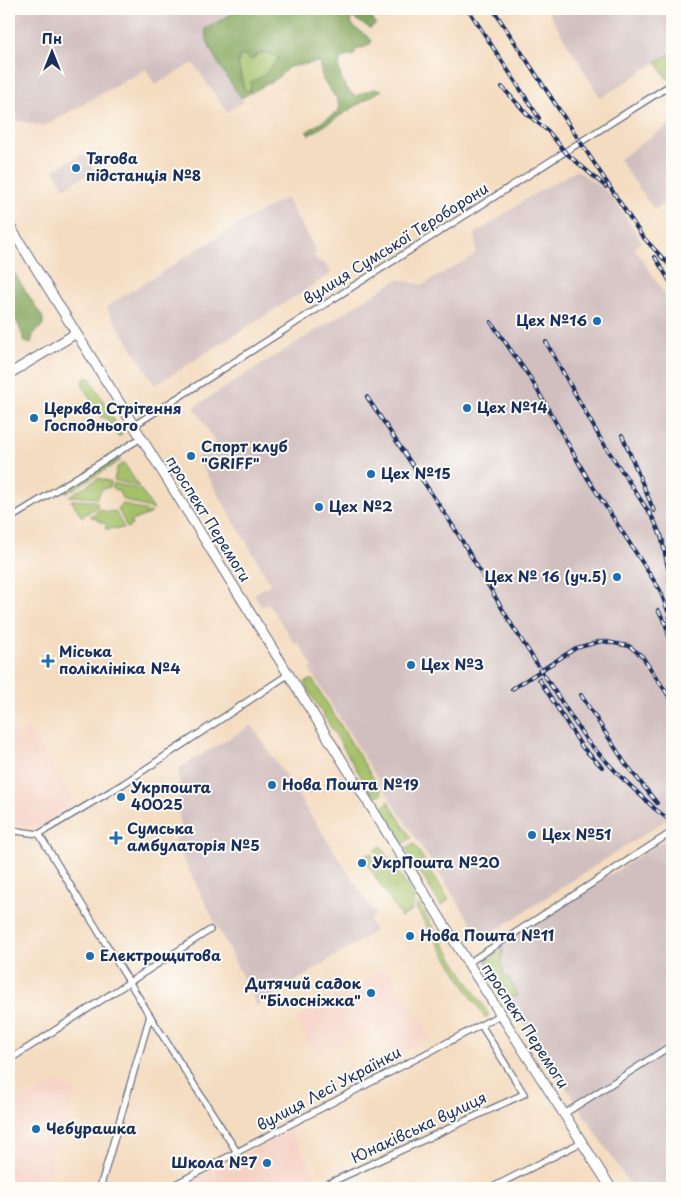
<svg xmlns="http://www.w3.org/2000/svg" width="681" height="1197" font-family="'Playpen Sans',sans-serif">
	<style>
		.built { fill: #f6d2c5 }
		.industrial { fill: #d1bfbf }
		.green { fill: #a4c067; stroke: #607862 }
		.forest { fill: #83a65c; stroke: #4f6a5d; fill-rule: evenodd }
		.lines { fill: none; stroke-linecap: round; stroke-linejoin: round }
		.minor-casing { stroke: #676c80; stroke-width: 8 }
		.primary-casing { stroke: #676c80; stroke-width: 11 }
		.minor { stroke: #fff; stroke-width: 5.5 }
		.primary { stroke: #fff; stroke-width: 9 }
		.rail-casing { stroke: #1b2f5e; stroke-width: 4 }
		.rail { stroke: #fdfcf7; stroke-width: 2; stroke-dasharray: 5.5; stroke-linecap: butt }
		.poi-dot { fill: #1f6fb2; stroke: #fdfcf7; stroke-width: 2 }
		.labels { text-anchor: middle; stroke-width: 4; stroke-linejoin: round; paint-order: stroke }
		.poi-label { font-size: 15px; font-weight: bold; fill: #1b2f5e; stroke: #fdfcf7; text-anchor: start }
		.street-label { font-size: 15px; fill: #1b2f5e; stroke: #fdfcf7 }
	</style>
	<rect width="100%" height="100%" fill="#fdfcf7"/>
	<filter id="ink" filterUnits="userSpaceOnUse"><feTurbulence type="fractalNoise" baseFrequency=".02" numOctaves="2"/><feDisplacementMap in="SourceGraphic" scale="10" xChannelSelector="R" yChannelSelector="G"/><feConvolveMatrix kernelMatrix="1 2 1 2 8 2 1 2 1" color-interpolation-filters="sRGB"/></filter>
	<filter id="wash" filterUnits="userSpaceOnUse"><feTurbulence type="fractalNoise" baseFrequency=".0096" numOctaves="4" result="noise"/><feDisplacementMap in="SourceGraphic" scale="20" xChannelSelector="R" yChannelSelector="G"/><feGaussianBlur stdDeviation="1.12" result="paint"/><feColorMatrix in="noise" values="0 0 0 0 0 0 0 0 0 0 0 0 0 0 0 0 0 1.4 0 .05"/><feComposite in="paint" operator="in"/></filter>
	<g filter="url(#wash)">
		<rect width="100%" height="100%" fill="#f4dcc0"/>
		<g class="built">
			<path d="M 9,722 L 51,788 L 9,813 Z"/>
			<path d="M 28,727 L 76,804 L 73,806 L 75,809 L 45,827 L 9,824 L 9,813 L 52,788 L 18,733 Z"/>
			<path d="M 385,967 L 432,1038 L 395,1056 L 375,1026 L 316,1056 L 296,1019 Z"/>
			<path d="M 54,1082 L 77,1091 L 55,1149 L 44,1188 L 9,1188 L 9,1109 Z"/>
			<path d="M 291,1130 L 322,1188 L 176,1188 Z"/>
		</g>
		<g class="industrial">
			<path d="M 9,9 L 237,9 L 204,31 L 243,102 L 227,112 L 193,63 L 155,85 L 146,69 L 44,126 L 9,119 Z"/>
			<path d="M 546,9 L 672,9 L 672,52 L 601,98 Z"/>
			<path d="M 671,123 L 672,198 L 654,210 L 619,159 Z"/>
			<path d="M 82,154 L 86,156 L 95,171 L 64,188 L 54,170 Z"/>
			<path d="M 577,170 L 606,191 L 619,207 L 642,242 L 634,247 L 672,305 L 672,816 L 482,939 L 388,796 L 310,670 L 313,667 L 298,642 L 295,644 L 269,604 L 262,607 L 254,594 L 271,584 L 197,458 L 199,456 L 197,452 L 215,442 L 194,407 L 398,279 L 422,285 L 470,258 L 476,253 L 475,234 L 532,195 Z"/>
			<path d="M 286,198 L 316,250 L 314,256 L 318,261 L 325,264 L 331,274 L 155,385 L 106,307 L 240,223 Z"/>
			<path d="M 252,725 L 376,915 L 369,920 L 375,931 L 257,1006 L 174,840 L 183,834 L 180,828 L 179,768 Z"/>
			<path d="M 672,836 L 672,1188 L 632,1188 L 480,956 Z"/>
		</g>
		<g class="green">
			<path d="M 672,52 L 672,79 L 671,79 L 666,77 L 656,62 Z"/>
			<path d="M 260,53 L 269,53 L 279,58 C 274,63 268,73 262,77 C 255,82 253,81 250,91 L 244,90 L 238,63 L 240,54 L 252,59 Z"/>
			<path d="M 85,378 L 90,378 L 122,433 L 121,436 L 117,436 L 106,418 L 100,417 L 82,384 Z"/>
			<path d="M 118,456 L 120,461 L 67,493 L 64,488 Z"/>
			<path d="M 124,463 L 139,487 L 114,480 L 117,467 Z"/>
			<path d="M 99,478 L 111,482 L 110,487 L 102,489 L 97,498 L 69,496 Z"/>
			<path d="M 114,483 L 141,490 L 154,510 L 122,499 L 119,491 L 112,488 Z"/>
			<path d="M 71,500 L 96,501 L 98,506 L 82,517 Z"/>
			<path d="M 121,503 L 152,513 L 131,521 L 132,525 L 127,528 L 118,509 Z"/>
			<path d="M 100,509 L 107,512 L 115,511 L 124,528 L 105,529 L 107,525 L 90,516 Z"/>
			<path d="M 312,679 L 383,794 L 377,796 L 371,793 L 304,683 Z"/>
			<path d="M 388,801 L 411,838 L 402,844 L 382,811 L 382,807 Z"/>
			<path d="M 414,844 L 449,900 L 441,906 L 406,849 Z"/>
			<path d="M 381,846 L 415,899 L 411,912 L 401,917 L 363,857 L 371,853 L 373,857 L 371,859 L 381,873 L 389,868 L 375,850 Z"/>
			<path d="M 418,903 L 489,1015 L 485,1018 L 416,909 Z"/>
			<path d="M 503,949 L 501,965 L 504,970 L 502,972 L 506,978 L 508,977 L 518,996 L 508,996 L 486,960 Z"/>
		</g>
		<g class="forest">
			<path d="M 240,9 L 366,9 L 376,24 L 370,28 L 351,17 C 349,29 367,33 372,41 L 368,46 L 356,50 L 354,55 L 341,58 C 335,71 344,88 355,96 L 373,89 L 382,90 L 309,135 L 306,132 L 339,111 L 338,101 L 323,80 L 319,62 L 289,67 L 275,80 L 241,98 C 230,81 205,48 205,29 ZM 260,53 L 272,54 L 279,58 L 263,76 L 251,82 L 250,91 L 244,90 L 238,63 L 240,55 L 248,57 L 250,60 Z"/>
			<path d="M 9,265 L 43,318 L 43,325 L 33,335 L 31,344 L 25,342 L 19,326 L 9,308 Z"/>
		</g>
	</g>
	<g filter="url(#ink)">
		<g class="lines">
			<defs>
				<g id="minor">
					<path d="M 133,426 L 672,84"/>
					<path d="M 9,519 L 141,438"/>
					<path d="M 9,830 L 39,834 L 150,1016 L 100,1188"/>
					<path d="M 39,834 L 123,784 L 289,674"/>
					<path d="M 468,963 L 672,832"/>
					<path d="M 150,1016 L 237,1152"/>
					<path d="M 9,1060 L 210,930"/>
					<path d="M 564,1114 L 672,1045"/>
					<path d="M 325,1185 L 524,1094 L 481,1025"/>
					<path d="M 168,1188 L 502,1014"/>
					<path d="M 491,1188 L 582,1142"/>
				</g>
				<g id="primary">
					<path d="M 9,225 L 468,963 L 611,1188"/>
					<path d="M 9,374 L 75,334"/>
				</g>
			</defs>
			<use href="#minor" class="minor-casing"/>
			<use href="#primary" class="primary-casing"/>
			<use href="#minor" class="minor"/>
			<use href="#primary" class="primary"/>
			<defs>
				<g id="rail">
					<path d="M 468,9 L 539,118"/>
					<path d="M 493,9 L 642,236 L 672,268"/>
					<path d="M 502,87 L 528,115 L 548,131 L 566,153 L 606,187"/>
					<path d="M 655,257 L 672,285"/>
					<path d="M 491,322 L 531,379 L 588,479 L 660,590 L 669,614 L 672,630"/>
					<path d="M 546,342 L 600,438 L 654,520 L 663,541"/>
					<path d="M 367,397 L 455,529 L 513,627 L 587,741 L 620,776 L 655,809 L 672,822"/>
					<path d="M 622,435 L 654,511"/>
					<path d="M 661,535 L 669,573 L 672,611"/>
					<path d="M 658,610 L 665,622 L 672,648"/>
					<path d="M 539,679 L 582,747 L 602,767"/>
					<path d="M 512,689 L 576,648 L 602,641 L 629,646 L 642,656 L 672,701"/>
					<path d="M 581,695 L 625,763 L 657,803"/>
				</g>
			</defs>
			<use href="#rail" class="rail-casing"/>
			<use href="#rail" class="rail"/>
		</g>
	</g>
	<g class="poi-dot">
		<circle cx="76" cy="168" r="5"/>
		<circle cx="597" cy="321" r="5"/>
		<circle cx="467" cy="408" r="5"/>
		<circle cx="34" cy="418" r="5"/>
		<circle cx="191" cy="456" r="5"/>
		<circle cx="371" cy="474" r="5"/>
		<circle cx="319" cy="507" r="5"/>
		<circle cx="617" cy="577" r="5"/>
		<path d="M45.5 653.5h5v5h5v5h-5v5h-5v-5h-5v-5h5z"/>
		<circle cx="411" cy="665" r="5"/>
		<circle cx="272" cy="785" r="5"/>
		<circle cx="121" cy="797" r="5"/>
		<circle cx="532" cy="835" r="5"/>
		<path d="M113.5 830.5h5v5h5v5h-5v5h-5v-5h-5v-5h5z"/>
		<circle cx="362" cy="863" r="5"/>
		<circle cx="410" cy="936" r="5"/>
		<circle cx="90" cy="956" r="5"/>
		<circle cx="371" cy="993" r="5"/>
		<circle cx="36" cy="1129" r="5"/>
		<circle cx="267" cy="1163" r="5"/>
	</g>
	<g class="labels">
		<g class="poi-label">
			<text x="86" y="164">Тягова<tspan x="86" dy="17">підстанція №8</tspan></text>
			<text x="587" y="326" text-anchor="end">Цех №16</text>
			<text x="477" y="413">Цех №14</text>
			<text x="44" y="414">Церква Стрітення<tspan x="44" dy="17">Господнього</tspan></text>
			<text x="201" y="452">Спорт клуб<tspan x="201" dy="17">"GRIFF"</tspan></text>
			<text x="381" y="479">Цех №15</text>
			<text x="329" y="512">Цех №2</text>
			<text x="607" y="582" text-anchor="end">Цех № 16 (уч.5)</text>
			<text x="59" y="657">Міська<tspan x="59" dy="17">поліклініка №4</tspan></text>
			<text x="421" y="670">Цех №3</text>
			<text x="282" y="790">Нова Пошта №19</text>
			<text x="131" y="793">Укрпошта<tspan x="131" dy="17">40025</tspan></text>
			<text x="127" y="834">Сумська<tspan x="127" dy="17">амбулаторія №5</tspan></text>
			<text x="542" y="840">Цех №51</text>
			<text x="372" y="868">УкрПошта №20</text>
			<text x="420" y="941">Нова Пошта №11</text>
			<text x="100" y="961">Електрощитова</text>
			<text x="361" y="989" text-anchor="end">Дитячий садок<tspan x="361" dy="17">"Білосніжка"</tspan></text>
			<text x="46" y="1134">Чебурашка</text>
			<text x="257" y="1168" text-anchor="end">Школа №7</text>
		</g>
		<g class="street-label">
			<text transform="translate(396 244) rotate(-32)" y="5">вулиця Сумської Тероборони</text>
			<text transform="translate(208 519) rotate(58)" y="5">проспект Перемоги</text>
			<text transform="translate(525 1026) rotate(57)" y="5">проспект Перемоги</text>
			<text transform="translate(329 1089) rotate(-28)" y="5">вулиця Лесі Українки</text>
			<text transform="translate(419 1128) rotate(-25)" y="5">Юнаківська вулиця</text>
		</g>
	</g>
	<rect width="681" height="1197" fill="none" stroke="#fdfcf7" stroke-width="30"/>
	<g transform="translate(52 52)" stroke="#fdfcf7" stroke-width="4" paint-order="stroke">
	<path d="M0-4L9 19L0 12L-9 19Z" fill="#1b2f5e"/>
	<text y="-8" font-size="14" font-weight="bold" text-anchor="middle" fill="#1b2f5e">Пн</text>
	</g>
</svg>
